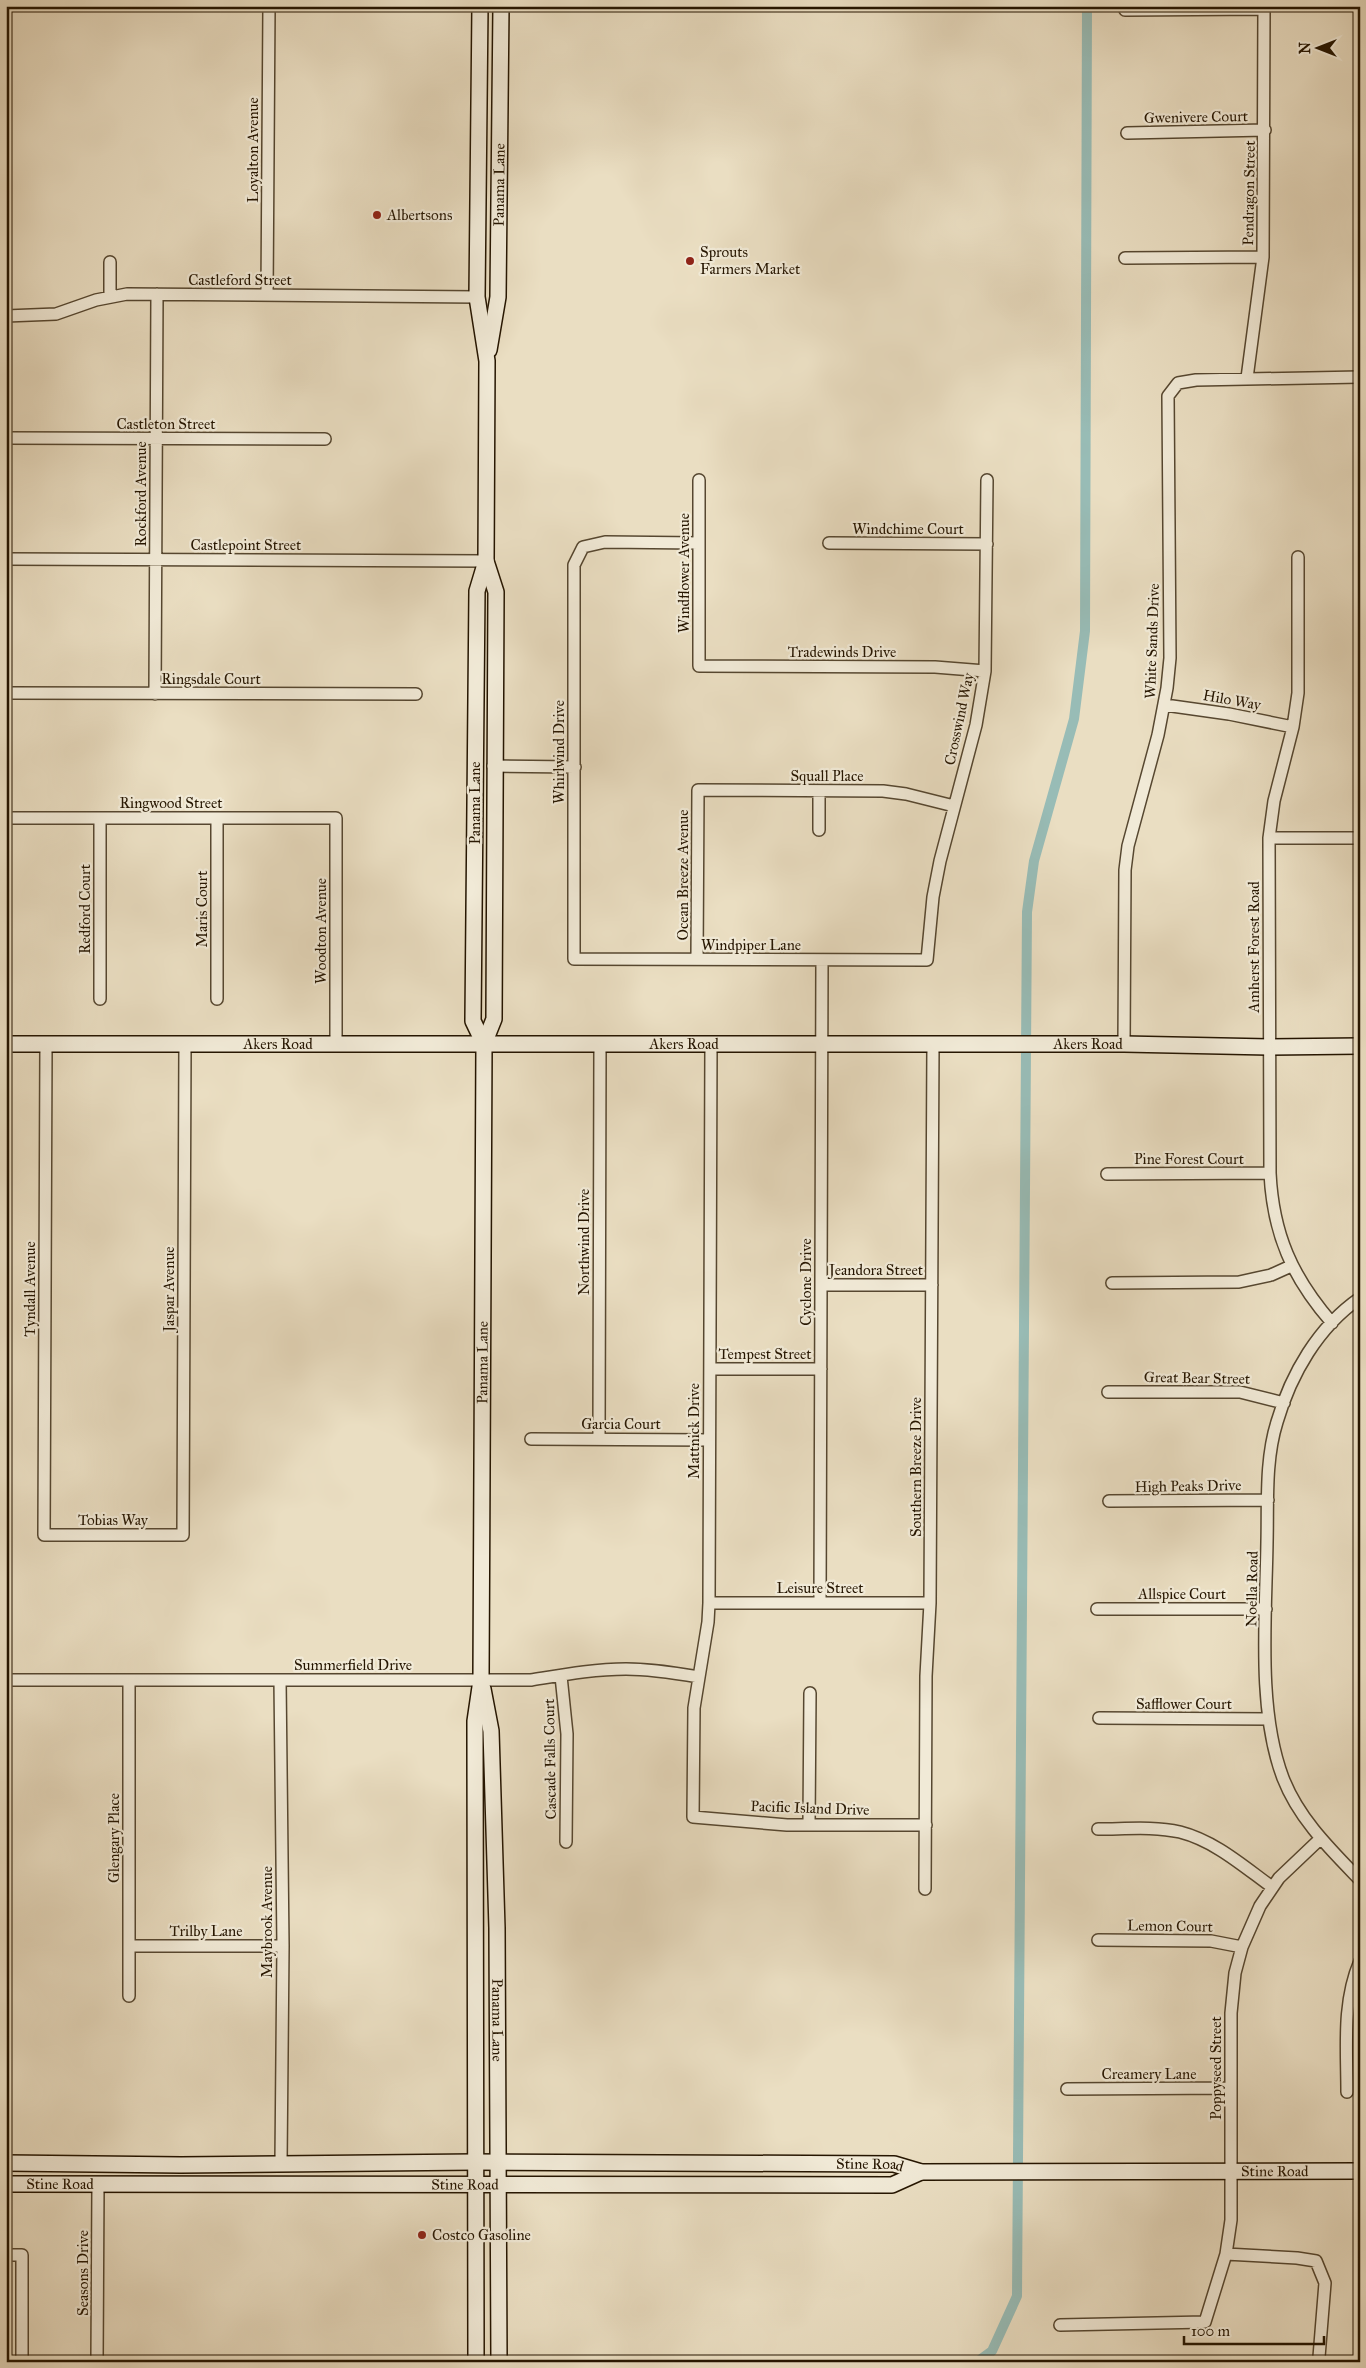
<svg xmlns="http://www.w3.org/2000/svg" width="1366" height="2368" viewBox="0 0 1366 2368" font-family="'IM FELL Great Primer',serif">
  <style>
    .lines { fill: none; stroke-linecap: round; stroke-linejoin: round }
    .canal { stroke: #98bcb6; stroke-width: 10 }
    .street-casing { stroke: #564730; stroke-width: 14 }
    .secondary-casing { stroke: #251500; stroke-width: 18 }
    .street { stroke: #f1ead7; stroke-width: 11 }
    .secondary { stroke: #f1ead7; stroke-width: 15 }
    .poi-dot { fill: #8f2418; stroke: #f1ead7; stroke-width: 2 }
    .labels { text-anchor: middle; stroke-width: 4.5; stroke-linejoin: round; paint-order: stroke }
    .street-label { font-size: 15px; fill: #251500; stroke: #f1ead7 }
    .poi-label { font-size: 15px; fill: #251500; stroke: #f1ead7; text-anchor: start }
  </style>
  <rect width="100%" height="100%" fill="#eadec2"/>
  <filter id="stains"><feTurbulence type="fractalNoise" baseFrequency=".004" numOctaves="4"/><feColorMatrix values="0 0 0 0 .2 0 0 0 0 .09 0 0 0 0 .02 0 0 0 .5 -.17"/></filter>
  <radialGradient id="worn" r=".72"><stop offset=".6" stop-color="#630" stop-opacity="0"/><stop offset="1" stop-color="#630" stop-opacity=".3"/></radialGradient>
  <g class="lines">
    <!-- canal -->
    <path class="canal" d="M977,2362L992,2351L1017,2296L1027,912L1034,861L1074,719L1085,631L1087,6"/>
    <defs>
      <path id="street" d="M1125,10L1264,9
        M1127,133L1265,130
        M1125,258L1263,257
        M267,295L269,6
        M110,297V262
        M6,316L56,314L96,300L127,294L477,297
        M1247,378L1263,257L1264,6
        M6,438L325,439
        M699,480V666L935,667L985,671
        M699,543L605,542L583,547L574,565V959L927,960L933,897L940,861L976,725L985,671L987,480
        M829,543L987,544
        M1298,557V693L1293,727L1274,801L1269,838L1270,1173C1273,1234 1292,1277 1332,1323
        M6,559L486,561
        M6,693L416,694
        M155,694L157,294
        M1165,705L1229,714L1293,727
        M493,766L575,767
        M6,818H336V1044
        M100,818V999
        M217,818V999
        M819,830V791
        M1269,838H1360
        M697,959L698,790L883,791L906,794L954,806
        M46,1044L44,1535H183L185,1044
        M711,1044L709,1603L708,1622L694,1708L693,1817L787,1825H926
        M1124,1044L1125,870L1128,846L1158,735L1167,688L1170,658L1168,396L1178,383L1196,380L1360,377
        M1107,1174L1270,1173
        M1112,1283L1239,1282L1271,1275L1291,1266
        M821,1285H932
        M1360,1298C1318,1327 1291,1374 1277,1422C1265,1460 1268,1503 1267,1542C1266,1615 1257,1710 1283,1778C1299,1819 1330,1849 1360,1880
        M710,1369H821
        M1108,1392H1240L1284,1403
        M531,1439L709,1440
        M599,1439L600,1044
        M1109,1501L1268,1500
        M709,1603H930
        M820,1603L822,960
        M1097,1609H1266
        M561,1676L567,1734L566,1842
        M6,1680H531C562,1675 594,1669 626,1669C651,1669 675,1673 699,1677
        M129,1680V1996
        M280,1680L283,1946L281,2163
        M1099,1718L1269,1719
        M809,1825L810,1693
        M1098,1829C1125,1829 1154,1826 1180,1832C1215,1841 1243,1866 1272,1887
        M925,1889L926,1676L930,1603L933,1044
        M1098,1940L1211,1941L1242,1947
        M129,1946H283
        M1067,2089L1231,2088
        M1347,2092C1347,2048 1342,2003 1360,1961
        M1226,2254L1297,2258L1316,2261L1325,2283L1319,2357
        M6,2255H22V2362
        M1060,2325L1205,2322L1226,2254L1231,2220V2013L1235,1973L1242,1947L1260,1906L1279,1878L1320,1839
        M97,2362L98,2184"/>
      <g id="secondary">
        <path d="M480,6L477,297L487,361L486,561L477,591L473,1021L484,1044"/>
        <path id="s1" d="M489,350L498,297L501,6"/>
        <path id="s2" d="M6,1044H1124L1269,1047L1360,1046"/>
        <path id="s3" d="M483,1689L491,1731L497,1928L499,2362"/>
        <path id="s4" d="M6,2163L181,2165L475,2162L894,2164L921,2172L1360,2171"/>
        <path id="s5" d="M6,2184L892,2185L921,2172"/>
        <path id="s6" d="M476,2362L475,1721L481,1680L484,1044L494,1019L496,592L486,561"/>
      </g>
    </defs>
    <!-- street casing -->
    <use href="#street" class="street-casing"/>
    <!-- secondary casing -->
    <use href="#secondary" class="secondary-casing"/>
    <!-- street -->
    <use href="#street" class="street"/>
    <!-- secondary -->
    <use href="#secondary" class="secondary"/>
  </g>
  <!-- markers -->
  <g class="poi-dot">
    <circle cx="377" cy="215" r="5"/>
    <circle cx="690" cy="261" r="5"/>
    <circle cx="422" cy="2235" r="5"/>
  </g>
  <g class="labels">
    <!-- street labels -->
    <g class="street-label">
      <text transform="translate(1196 117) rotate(-1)" y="5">Gwenivere Court</text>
      <text transform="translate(253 150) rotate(-90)" y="5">Loyalton Avenue</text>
      <text dy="5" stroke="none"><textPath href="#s1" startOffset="166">Panama Lane</textPath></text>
      <text transform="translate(1249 193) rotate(-89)" y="5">Pendragon Street</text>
      <text x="240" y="285">Castleford Street</text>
      <text x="166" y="429">Castleton Street</text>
      <text transform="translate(141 494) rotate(-90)" y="5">Rockford Avenue</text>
      <text x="908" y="534">Windchime Court</text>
      <text x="246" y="550">Castlepoint Street</text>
      <text transform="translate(684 573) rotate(-90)" y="5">Windflower Avenue</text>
      <text transform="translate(1152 641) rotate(-88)" y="5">White Sands Drive</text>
      <text x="842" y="657">Tradewinds Drive</text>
      <text x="211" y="684">Ringsdale Court</text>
      <text transform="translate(1232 700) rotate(10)" y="5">Hilo Way</text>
      <text transform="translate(959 719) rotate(-78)" y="5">Crosswind Way</text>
      <text transform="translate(559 752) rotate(-90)" y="5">Whirlwind Drive</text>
      <text x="827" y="781">Squall Place</text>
      <text x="171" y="808">Ringwood Street</text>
      <text transform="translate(475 803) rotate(-90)" y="5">Panama Lane</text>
      <text transform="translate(683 875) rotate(-90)" y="5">Ocean Breeze Avenue</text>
      <text transform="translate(85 909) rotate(-90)" y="5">Redford Court</text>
      <text transform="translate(202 909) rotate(-90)" y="5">Maris Court</text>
      <text transform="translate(321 931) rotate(-90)" y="5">Woodton Avenue</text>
      <text x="751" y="950">Windpiper Lane</text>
      <text transform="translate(1254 947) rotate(-90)" y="5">Amherst Forest Road</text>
      <text dy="5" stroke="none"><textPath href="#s2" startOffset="272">Akers Road</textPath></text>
      <text dy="5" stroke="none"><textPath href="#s2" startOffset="678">Akers Road</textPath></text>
      <text dy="5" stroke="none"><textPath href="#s2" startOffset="1082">Akers Road</textPath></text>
      <text x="1189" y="1164">Pine Forest Court</text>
      <text transform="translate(584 1242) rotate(-90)" y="5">Northwind Drive</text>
      <text x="876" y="1275">Jeandora Street</text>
      <text transform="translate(806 1282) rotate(-90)" y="5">Cyclone Drive</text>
      <text transform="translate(30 1289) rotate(-90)" y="5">Tyndall Avenue</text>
      <text transform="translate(169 1289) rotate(-90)" y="5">Jaspar Avenue</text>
      <text x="765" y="1359">Tempest Street</text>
      <text dy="5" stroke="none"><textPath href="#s6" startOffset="1000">Panama Lane</textPath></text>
      <text transform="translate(1197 1378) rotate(1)" y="5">Great Bear Street</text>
      <text x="621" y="1429">Garcia Court</text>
      <text transform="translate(694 1431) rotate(-90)" y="5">Mattnick Drive</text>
      <text transform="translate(916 1467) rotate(-90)" y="5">Southern Breeze Drive</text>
      <text transform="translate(1188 1486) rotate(-1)" y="5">High Peaks Drive</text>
      <text x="113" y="1525">Tobias Way</text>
      <text x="820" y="1593">Leisure Street</text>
      <text transform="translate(1252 1589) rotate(-89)" y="5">Noella Road</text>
      <text x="1182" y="1599">Allspice Court</text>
      <text x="353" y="1670">Summerfield Drive</text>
      <text x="1184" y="1709">Safflower Court</text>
      <text transform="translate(550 1759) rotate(-91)" y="5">Cascade Falls Court</text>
      <text transform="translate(810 1808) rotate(2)" y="5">Pacific Island Drive</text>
      <text transform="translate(114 1838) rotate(-90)" y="5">Glengary Place</text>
      <text transform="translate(267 1922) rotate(-90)" y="5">Maybrook Avenue</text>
      <text transform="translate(1170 1926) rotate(1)" y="5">Lemon Court</text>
      <text x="206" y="1936">Trilby Lane</text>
      <text dy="5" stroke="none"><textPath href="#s3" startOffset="332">Panama Lane</textPath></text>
      <text transform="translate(1216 2068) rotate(-90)" y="5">Poppyseed Street</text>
      <text x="1149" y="2079">Creamery Lane</text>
      <text dy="5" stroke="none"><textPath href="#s4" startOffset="864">Stine Road</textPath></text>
      <text dy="5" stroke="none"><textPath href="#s4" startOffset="1270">Stine Road</textPath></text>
      <text dy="5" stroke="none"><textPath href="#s5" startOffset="54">Stine Road</textPath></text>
      <text dy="5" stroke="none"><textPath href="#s5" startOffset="459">Stine Road</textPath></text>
      <text transform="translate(83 2273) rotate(-90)" y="5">Seasons Drive</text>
    </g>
    <!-- poi labels -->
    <g class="poi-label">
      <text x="387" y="220">Albertsons</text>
      <text x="700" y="257">Sprouts<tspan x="700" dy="17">Farmers Market</tspan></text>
      <text x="432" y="2240">Costco Gasoline</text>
    </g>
  </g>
  <!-- margin -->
  <rect width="1366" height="2368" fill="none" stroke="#eadec2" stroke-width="25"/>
  <rect x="8" y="8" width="1351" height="2353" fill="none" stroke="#251500" stroke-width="2.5"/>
  <rect x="12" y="12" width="1341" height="2343" fill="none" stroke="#251500"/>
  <!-- north arrow -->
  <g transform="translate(1318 48) rotate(270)" stroke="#f1ead7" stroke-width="4" paint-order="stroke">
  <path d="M0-4L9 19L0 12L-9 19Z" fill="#251500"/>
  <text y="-8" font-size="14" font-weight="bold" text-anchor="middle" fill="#251500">N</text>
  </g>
  <!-- scale -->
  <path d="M1184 2336v8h140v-8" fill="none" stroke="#251500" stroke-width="2.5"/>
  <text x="1191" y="2336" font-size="15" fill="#251500" stroke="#f1ead7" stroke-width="4" paint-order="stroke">100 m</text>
  <rect width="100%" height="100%" filter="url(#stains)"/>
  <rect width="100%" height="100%" fill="url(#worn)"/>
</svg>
